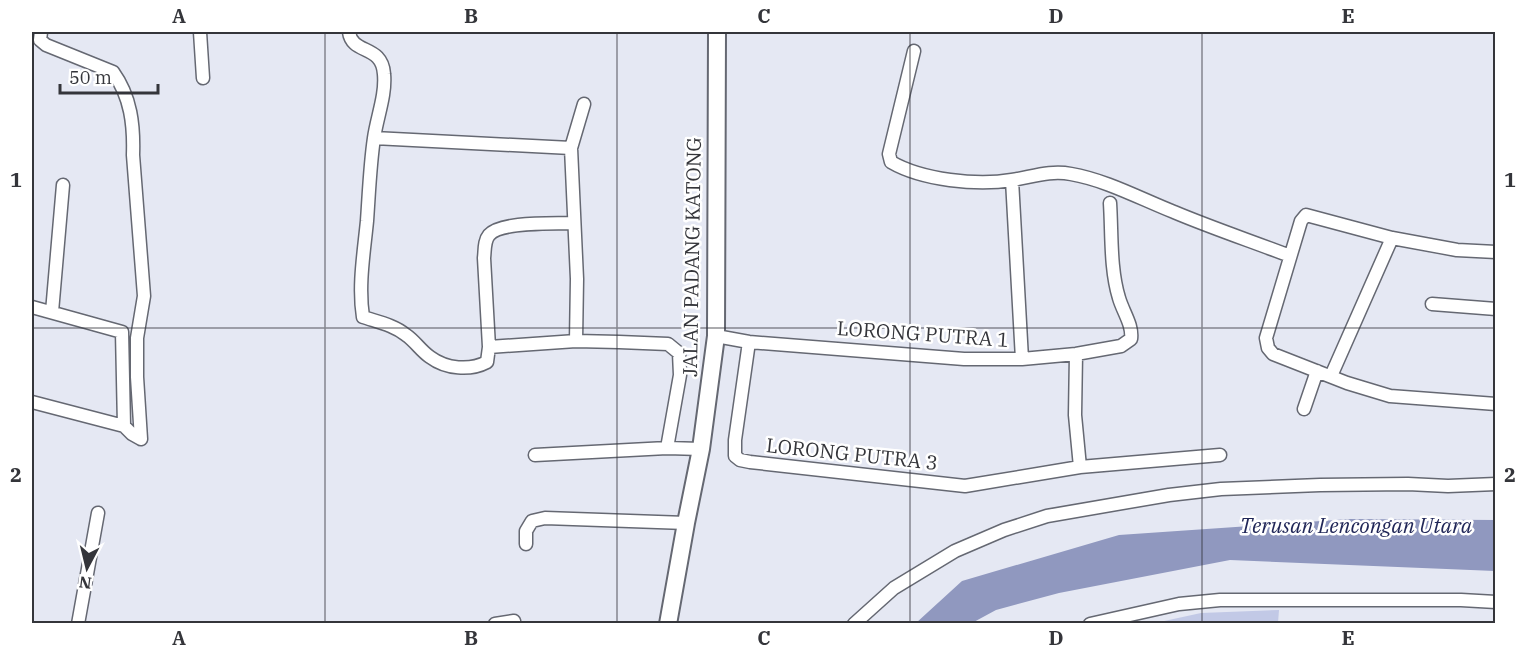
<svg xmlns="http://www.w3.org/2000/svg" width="1527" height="655" viewBox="0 0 1527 655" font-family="'IBM Plex Serif',serif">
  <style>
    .green { fill: #c2c9e6 }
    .water { fill: #9098bf }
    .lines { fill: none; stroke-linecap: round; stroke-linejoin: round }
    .street-casing { stroke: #656872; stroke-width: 15 }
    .secondary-casing { stroke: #656872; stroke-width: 20 }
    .street { stroke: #fff; stroke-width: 12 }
    .secondary { stroke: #fff; stroke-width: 16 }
    .grid { fill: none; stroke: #34353a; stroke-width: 1.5; stroke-opacity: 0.55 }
    .labels { text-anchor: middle; stroke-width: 5; stroke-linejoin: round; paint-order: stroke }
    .street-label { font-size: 20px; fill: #34353a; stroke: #fff }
    .water-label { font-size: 21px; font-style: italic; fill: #212758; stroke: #fff }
    .neatline { fill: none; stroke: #34353a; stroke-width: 2 }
    .grid-label { font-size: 20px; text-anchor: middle; font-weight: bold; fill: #34353a }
  </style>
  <rect width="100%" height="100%" fill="#e5e8f3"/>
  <!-- green -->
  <path class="green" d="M1279,610L1278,623H1155L1201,613Z"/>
  <!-- water -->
  <path class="water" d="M1350,519L1495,520V571L1230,560L1059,593L996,610L972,623H916L962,581L1119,535Z"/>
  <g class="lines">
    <defs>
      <path id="street" d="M41,32L40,40L46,45L113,72C131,97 134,125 133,155L144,296L137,338V377L141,439
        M200,32L203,78
        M349,32C352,55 382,44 384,74C386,95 377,117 374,138C370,165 369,193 367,221C364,252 358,286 363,317C378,322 394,325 406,335C415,341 421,351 430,357C446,369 470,371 487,362L489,347
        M914,51L889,154L891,162C922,180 977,186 1012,180C1032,177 1050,170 1071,174C1106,180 1141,199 1174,212C1212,228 1251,241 1290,256
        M374,138L571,148
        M1012,180L1022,359
        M573,223C554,224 501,221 489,235C484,241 485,250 484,258L489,347L576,341L619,342L668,344L679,353L680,375L667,448
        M1496,252L1457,250L1392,238L1306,215L1301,221L1266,338L1268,348L1273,354L1347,383L1390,396L1496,404
        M1432,304L1496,309
        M32,307L122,332L124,426
        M52,312L63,185
        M716,336L749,342L964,359H1022L1076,354L1121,346L1131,339C1133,325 1123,312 1119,298C1110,269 1112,234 1110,203
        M576,341L577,279L571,148L584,104
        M749,342L735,440V456L740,460L750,462L965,486L1080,467L1075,415L1076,354
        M1331,376L1392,238
        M32,402L124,426L132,434L141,439
        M1304,409L1317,371
        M535,455L667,448L701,449
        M1080,467L1220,455
        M526,544V531L532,521L545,518L686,523
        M78,624L98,513
        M495,624L514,621
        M854,624L894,588L955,551L1004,530L1047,516L1169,495L1221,489L1320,485L1408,484L1448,486L1496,484
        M1090,624L1179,604L1220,600H1461L1496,602"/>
      <path id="secondary" d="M668,624L686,523L701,449L716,336L717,32"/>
    </defs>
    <!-- street casing -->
    <use href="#street" class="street-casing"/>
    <!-- secondary casing -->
    <use href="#secondary" class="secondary-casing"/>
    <!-- street -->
    <use href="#street" class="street"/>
    <!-- secondary -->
    <use href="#secondary" class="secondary"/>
  </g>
  <!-- grid -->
  <path class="grid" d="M325,32V624M617,32V624M910,32V624M1202,32V624M32,328H1496"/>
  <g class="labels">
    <!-- street labels -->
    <g class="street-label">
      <text transform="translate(692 257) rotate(-89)" y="7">JALAN PADANG KATONG</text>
      <text transform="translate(923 334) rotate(4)" y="7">LORONG PUTRA 1</text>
      <text transform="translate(852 454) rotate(6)" y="7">LORONG PUTRA 3</text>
    </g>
    <!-- water labels -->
    <g class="water-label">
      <text x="1356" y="533">Terusan Lencongan Utara</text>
    </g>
  </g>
  <!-- border -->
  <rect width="1527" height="655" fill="none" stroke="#ffffff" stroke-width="66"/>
  <!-- north arrow -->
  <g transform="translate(87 568) rotate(187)" stroke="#ffffff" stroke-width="4.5" paint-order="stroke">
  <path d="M0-4.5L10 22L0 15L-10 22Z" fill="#34353a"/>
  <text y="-9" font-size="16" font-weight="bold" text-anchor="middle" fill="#34353a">N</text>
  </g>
  <!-- scale -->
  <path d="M60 84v9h98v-9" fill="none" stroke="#34353a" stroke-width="3"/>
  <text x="69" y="84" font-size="18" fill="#34353a" stroke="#ffffff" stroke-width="4.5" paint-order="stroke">50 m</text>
  <rect x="33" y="33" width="1461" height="589" class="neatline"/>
  <g class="grid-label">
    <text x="179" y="23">A</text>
    <text x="471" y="23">B</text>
    <text x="764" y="23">C</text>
    <text x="1056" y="23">D</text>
    <text x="1348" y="23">E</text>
    <text x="16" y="187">1</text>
    <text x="1510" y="187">1</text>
    <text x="16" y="482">2</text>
    <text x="1510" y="482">2</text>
    <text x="179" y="645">A</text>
    <text x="471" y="645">B</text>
    <text x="764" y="645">C</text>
    <text x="1056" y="645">D</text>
    <text x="1348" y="645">E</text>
  </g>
</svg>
